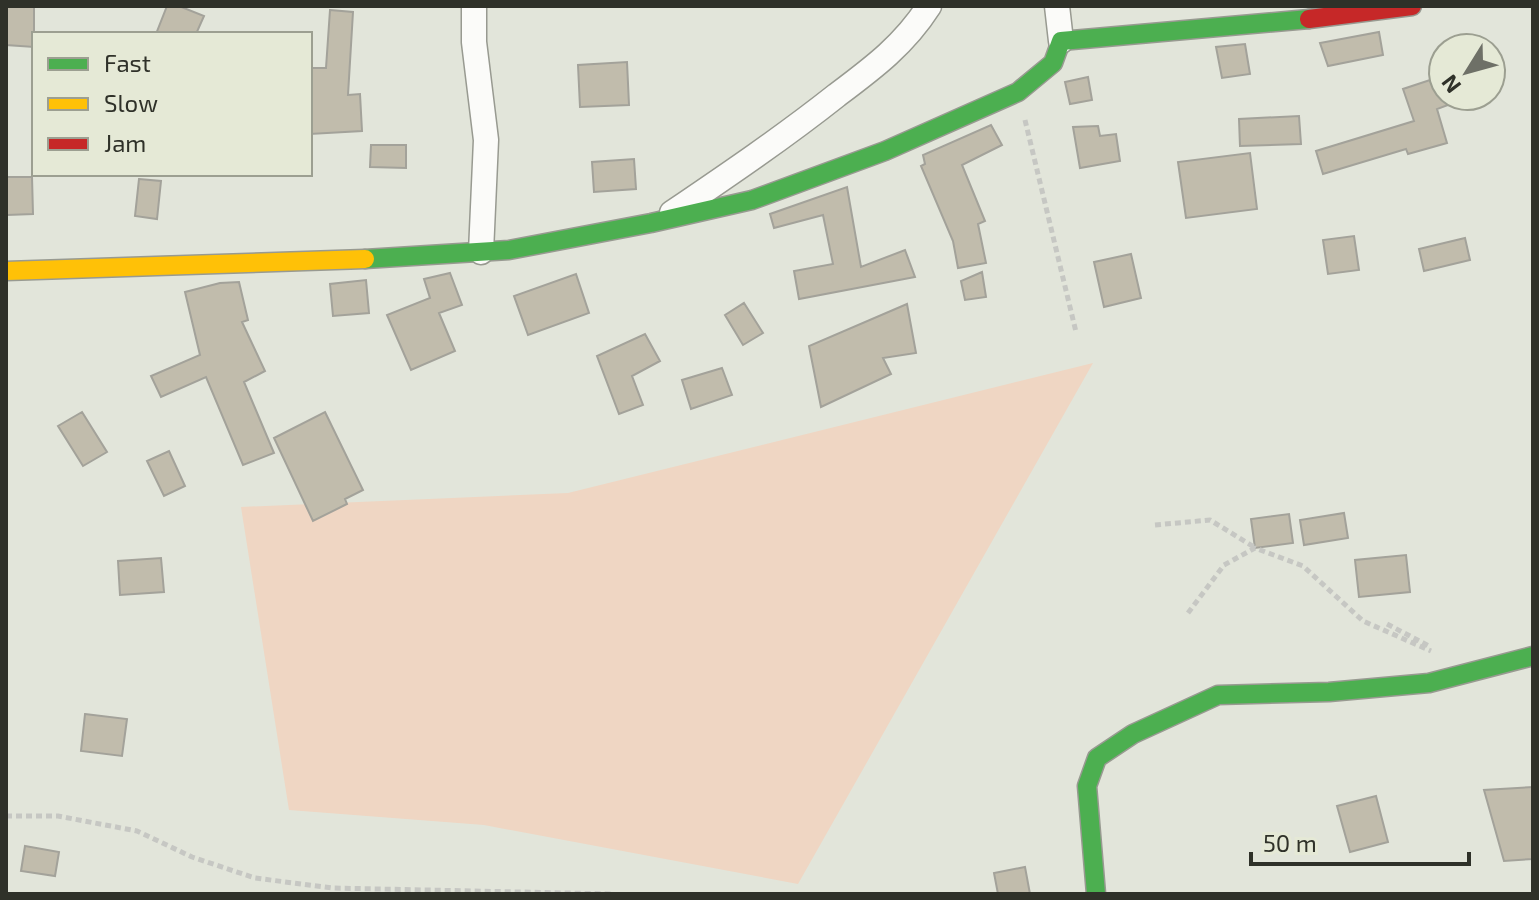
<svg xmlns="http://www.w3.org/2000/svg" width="1539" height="900" viewBox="0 0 1539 900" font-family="'Exo 2',sans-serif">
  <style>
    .green { fill: #efd6c3 }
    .building { fill: #c1bcac; stroke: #a3a29a; stroke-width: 2 }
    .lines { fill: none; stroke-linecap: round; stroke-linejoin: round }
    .street-casing { stroke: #989a91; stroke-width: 27 }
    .fast-casing { stroke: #989a91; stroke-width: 21 }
    .slow-casing { stroke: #989a91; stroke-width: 21 }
    .jam-casing { stroke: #989a91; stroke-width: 21 }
    .path { stroke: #c6c7c3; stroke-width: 5; stroke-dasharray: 6 4; stroke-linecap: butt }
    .street { stroke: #fbfbf9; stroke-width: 24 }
    .fast { stroke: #4caf50; stroke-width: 18 }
    .slow { stroke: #ffc107; stroke-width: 18 }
    .jam { stroke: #c62828; stroke-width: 18 }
  </style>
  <rect width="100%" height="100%" fill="#e2e5da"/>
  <!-- green -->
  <path class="green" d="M1093,363L798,884L484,825L289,810L241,507L568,493Z"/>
  <!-- building -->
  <path class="building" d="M6,6H34V47L6,45Z
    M167,6H179L204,16L196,34H156Z
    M330,10L353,12L348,95L360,94L362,131L310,134V68H326Z
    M1379,32L1383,55L1328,66L1320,43Z
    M1245,44L1250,74L1222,78L1216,47Z
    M627,62L629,105L580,107L578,65Z
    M1088,77L1092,100L1070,104L1065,82Z
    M1439,77L1443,96L1448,105L1437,109L1447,143L1408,154L1406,149L1323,174L1316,151L1414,121L1403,89Z
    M1299,116L1301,144L1240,146L1239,119Z
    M991,125L1002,145L962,165L985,221L978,224L986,263L958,268L953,241L921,166L925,164L923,155Z
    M1098,126L1100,136L1116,134L1120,161L1080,168L1073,127Z
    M371,145H406V168L370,167Z
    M1250,153L1257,209L1186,218L1178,162Z
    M634,159L636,189L594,192L592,162Z
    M6,177H32L33,214L7,215Z
    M139,179L161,181L157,219L135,216Z
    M847,187L861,267L905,250L915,277L799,299L794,271L833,264L823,215L774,228L770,214Z
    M1354,236L1359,270L1328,274L1323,240Z
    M1465,238L1470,260L1424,271L1419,249Z
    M1131,254L1141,298L1104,307L1094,262Z
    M982,272L986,297L965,300L961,281Z
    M450,273L462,305L439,313L455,351L411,370L387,315L430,298L424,279Z
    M576,274L589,313L528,335L514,296Z
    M366,280L369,313L333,316L330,284Z
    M239,282L248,320L242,322L265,371L244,382L274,453L243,465L206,377L161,397L151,376L200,355L185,292L220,283Z
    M744,303L763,333L743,345L725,315Z
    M907,304L916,353L883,358L891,374L821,407L809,346Z
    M645,334L660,361L632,376L643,405L619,414L597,356Z
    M722,368L732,395L691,409L682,380Z
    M82,412L107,452L83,466L58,426Z
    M325,412L363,490L345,499L347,504L313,521L274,438Z
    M169,451L185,486L164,496L147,461Z
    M1344,513L1348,538L1304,545L1300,520Z
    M1289,514L1293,543L1255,548L1251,519Z
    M1406,555L1410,592L1359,597L1355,560Z
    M161,558L164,592L120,595L118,561Z
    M85,714L127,719L122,756L81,751Z
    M1533,787V859L1504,861L1484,790Z
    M1376,796L1388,842L1350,852L1337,806Z
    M25,846L59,852L55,876L21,871Z
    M1025,867L1030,894H998L994,873Z"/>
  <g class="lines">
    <defs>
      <path id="street" d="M474,6V42L486,140L481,252
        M1057,6L1061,41
        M672,213C728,175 784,137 837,95C873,68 904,45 929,6"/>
      <path id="fast" d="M365,259L509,250L651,223L752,200L885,151L1018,92L1053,63L1061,41L1309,19
        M1096,894L1087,786L1097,758L1133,734L1218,695L1329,692L1429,683L1533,656"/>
      <path id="slow" d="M6,271L365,259"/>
      <path id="jam" d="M1309,19L1412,6"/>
    </defs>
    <!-- street casing -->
    <use href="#street" class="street-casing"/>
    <!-- fast casing -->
    <use href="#fast" class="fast-casing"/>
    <!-- slow casing -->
    <use href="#slow" class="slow-casing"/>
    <!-- jam casing -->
    <use href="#jam" class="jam-casing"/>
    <!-- path -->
    <path class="path" d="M1025,120L1076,332
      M1155,525L1210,520L1254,547
      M1188,613L1224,565L1255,548L1303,566L1363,621L1431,651
      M1387,624L1429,646
      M6,816H58L137,831L192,857L255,878L332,888L613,894"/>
    <!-- street -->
    <use href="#street" class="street"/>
    <!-- fast -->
    <use href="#fast" class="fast"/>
    <!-- slow -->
    <use href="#slow" class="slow"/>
    <!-- jam -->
    <use href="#jam" class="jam"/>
  </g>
  <!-- border -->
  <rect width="1539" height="900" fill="none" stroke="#2f3129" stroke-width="16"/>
  <!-- legend -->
  <rect x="32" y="32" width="280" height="144" fill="#e5e9d6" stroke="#9c9f91" stroke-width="2"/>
  <rect x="48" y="58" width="40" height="12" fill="#4caf50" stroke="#9c9f91" stroke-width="2"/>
  <text x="104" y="72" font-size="24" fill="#2f3129">Fast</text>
  <rect x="48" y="98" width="40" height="12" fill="#ffc107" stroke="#9c9f91" stroke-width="2"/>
  <text x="104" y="112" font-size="24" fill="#2f3129">Slow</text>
  <rect x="48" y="138" width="40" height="12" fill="#c62828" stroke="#9c9f91" stroke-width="2"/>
  <text x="104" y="152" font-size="24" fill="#2f3129">Jam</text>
  <!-- north arrow -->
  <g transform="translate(1467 72) rotate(233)"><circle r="38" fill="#e5e9d6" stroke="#9c9f91" stroke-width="2"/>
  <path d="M0-6L14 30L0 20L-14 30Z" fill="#6e7067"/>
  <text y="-12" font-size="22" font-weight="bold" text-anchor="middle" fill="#2f3129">N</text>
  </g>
  <!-- scale -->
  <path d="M1251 852v12h218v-12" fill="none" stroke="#2f3129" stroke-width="4"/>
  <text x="1263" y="852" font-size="24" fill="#2f3129" stroke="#e5e9d6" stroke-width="6" paint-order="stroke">50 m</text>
</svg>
